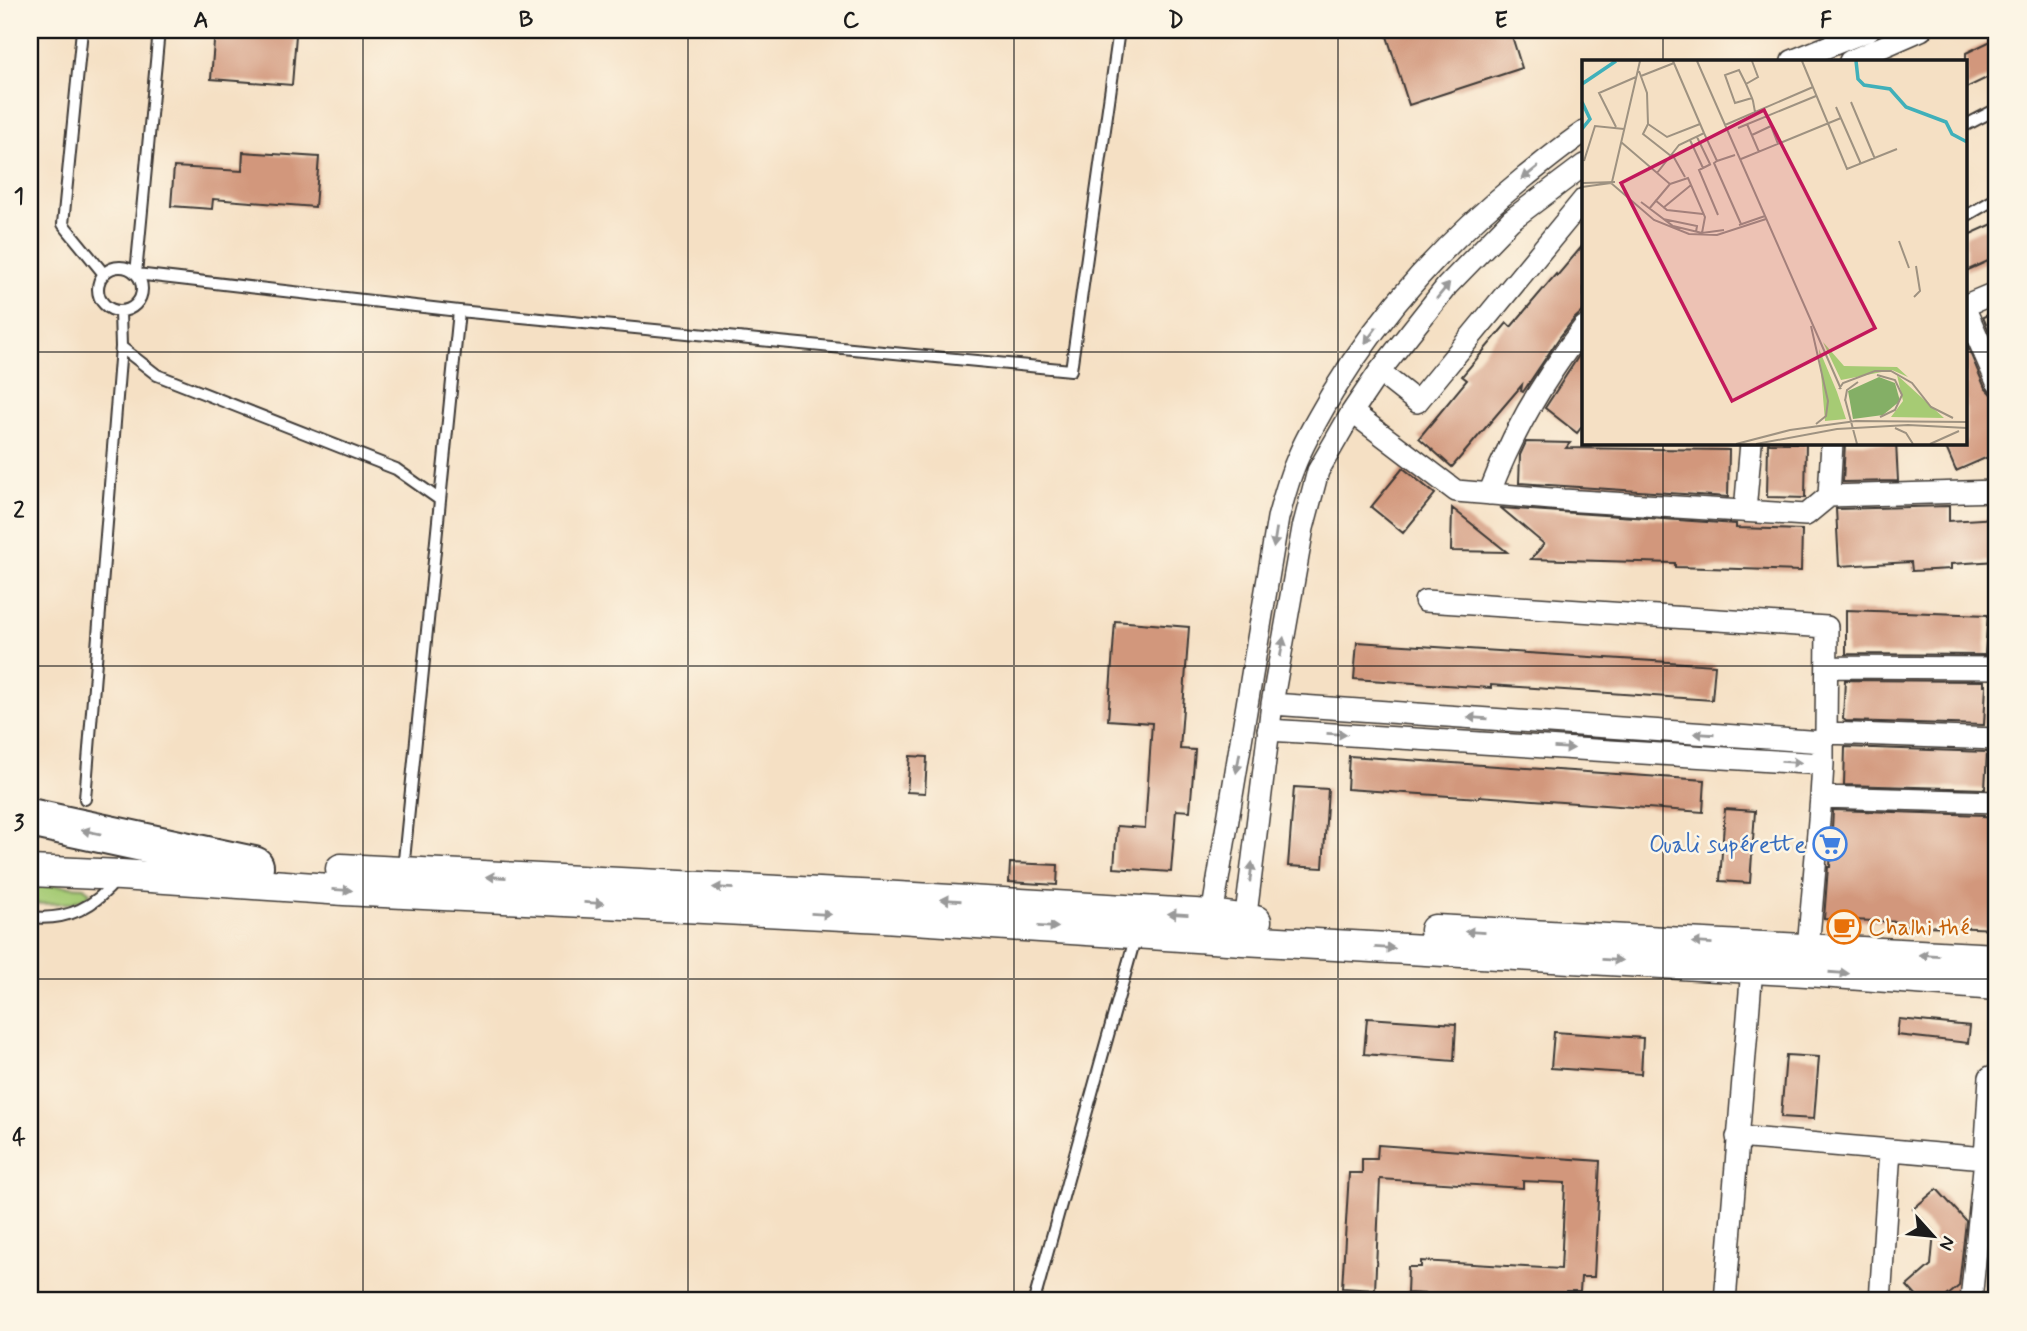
<svg xmlns="http://www.w3.org/2000/svg" width="2027" height="1331" viewBox="0 0 2027 1331" font-family="Mynerve,sans-serif">
  <style>
    .green { fill: #a6cb74; stroke: #617448; stroke-width: 2 }
    .building { fill: #d2977c }
    .lines { fill: none; stroke-linecap: round; stroke-linejoin: round }
    .lane-casing { stroke: #3d3935; stroke-width: 14 }
    .street-casing { stroke: #3d3935; stroke-width: 24 }
    .secondary-casing { stroke: #3d3935; stroke-width: 33 }
    .highway-casing { stroke: #3d3935; stroke-width: 42 }
    .lane { stroke: #fff; stroke-width: 10 }
    .street { stroke: #fff; stroke-width: 21 }
    .secondary { stroke: #fff; stroke-width: 30 }
    .highway { stroke: #fff; stroke-width: 38 }
    .oneway { fill: #999 }
    .grid { fill: none; stroke: #1c1c1c; stroke-width: 2; stroke-opacity: 0.55 }
    .labels { text-anchor: middle; stroke-width: 5; stroke-linejoin: round; paint-order: stroke }
    .shop-label { font-size: 24px; fill: #366cbe; stroke: #fcf5e5; text-anchor: end }
    .food-label { font-size: 24px; fill: #c56008; stroke: #fcf5e5; text-anchor: start }
    .inset-river { fill: none; stroke: #40b0ba; stroke-width: 3.5 }
    .inset-road { fill: none; stroke: #9e9281; stroke-width: 2 }
    .view { fill: #c2185b; fill-opacity: 0.15; stroke: #c2185b; stroke-width: 3.5 }
    .inset-edge { fill: none; stroke: #1c1c1c; stroke-width: 3.5 }
    .neatline { fill: none; stroke: #1c1c1c; stroke-width: 2.5 }
    .grid-label { font-size: 23px; text-anchor: middle; font-weight: bold; fill: #1c1c1c }
  </style>
  <rect width="100%" height="100%" fill="#fcf5e5"/>
  <filter id="ink" filterUnits="userSpaceOnUse"><feTurbulence type="fractalNoise" baseFrequency=".0143" numOctaves="2"/><feDisplacementMap in="SourceGraphic" scale="14" xChannelSelector="R" yChannelSelector="G"/><feConvolveMatrix kernelMatrix="1 2 1 2 8 2 1 2 1" color-interpolation-filters="sRGB"/></filter>
  <filter id="wash" filterUnits="userSpaceOnUse"><feTurbulence type="fractalNoise" baseFrequency=".00686" numOctaves="4" result="noise"/><feDisplacementMap in="SourceGraphic" scale="28" xChannelSelector="R" yChannelSelector="G"/><feGaussianBlur stdDeviation="1.57" result="paint"/><feColorMatrix in="noise" values="0 0 0 0 0 0 0 0 0 0 0 0 0 0 0 0 0 1.4 0 .05"/><feComposite in="paint" operator="in"/></filter>
  <g filter="url(#wash)">
    <rect width="100%" height="100%" fill="#f5e0c4"/>
    <!-- green -->
    <path class="green" d="M30,884L84,887L90,893L87,897L71,903L30,904Z"/>
    <g id="blocks">
      <!-- building -->
      <path class="building" d="M215,30L296,35L292,85L211,79Z
        M1385,30H1510L1522,68L1409,105Z
        M1997,38V73L1966,88V53Z
        M243,152L319,157L315,207L213,199L212,209L171,206L174,167L242,171Z
        M1997,222V257L1966,271V236Z
        M1584,244V310L1574,319L1559,338L1523,392L1521,391L1522,385L1452,467L1419,438L1467,380L1462,376L1507,323L1511,327L1556,274L1557,276Z
        M1997,311V350L1983,317Z
        M1966,343L1985,388L1990,393L1997,395V453L1956,471L1944,443H1966Z
        M1580,354L1584,358V424L1577,433L1545,408Z
        M1526,442L1570,443L1566,448L1729,450L1728,497L1519,483L1520,455Z
        M1768,443H1806L1805,498L1767,497Z
        M1845,443H1896L1898,481L1843,482Z
        M1403,468L1435,494L1403,533L1371,507Z
        M1949,506V521L1997,518V561L1951,564V569L1912,571L1911,562L1839,566L1836,509Z
        M1452,508L1507,552L1451,551Z
        M1501,508L1736,524V528L1802,530L1801,571L1675,567V563L1531,559L1544,544Z
        M1846,610L1988,615L1985,655L1846,654Z
        M1115,621L1189,627L1180,749L1195,750L1190,811L1176,810L1171,872L1114,868L1117,826L1145,828L1152,723L1108,720Z
        M1357,642L1715,665L1712,700L1491,685V688L1354,679Z
        M1845,680L1984,681V685H1986L1984,725L1846,721L1843,719Z
        M1845,747L1987,752L1985,789L1844,785Z
        M910,756L927,757L925,793L907,792Z
        M1349,756L1705,780L1703,812L1479,796V798L1347,789Z
        M1294,787L1328,789L1323,868L1288,866Z
        M1725,809L1755,811L1750,883L1720,881Z
        M1833,810L1984,815L1983,817L1997,818V929L1902,925V922L1824,919L1828,867H1830Z
        M1010,863L1058,865L1057,885L1009,882Z
        M1367,1018L1456,1024L1454,1061L1364,1054Z
        M1899,1019L1970,1026L1968,1043L1897,1035Z
        M1554,1032L1643,1038L1641,1074L1551,1068Z
        M1786,1055L1819,1057L1814,1119L1781,1117Z
        M1378,1145L1600,1161L1594,1277H1581L1580,1291H1566L1565,1301L1407,1293L1408,1267H1421V1261L1561,1269L1565,1183L1523,1181V1188L1380,1179L1375,1290L1342,1288L1349,1173H1362V1159H1377Z
        M1937,1189L1966,1221L1959,1286L1941,1301H1921L1907,1286L1931,1265L1934,1232L1913,1209Z"/>
    </g>
  </g>
  <g filter="url(#ink)">
    <use href="#blocks" fill-opacity="0" stroke="#3d3935" stroke-width="2"/>
    <g class="lines">
      <defs>
        <path id="lane" d="M82,30L63,224L104,274
          M159,30L136,274L459,311L1071,370L1119,30
          M1966,125L1997,109
          M1966,216L1997,198
          M98 289a22 22 0 1 1 44 0a22 22 0 1 1-44 0Z
          M121,347L157,375L396,469L440,500
          M85,799L121,347L120,311
          M403,870L459,311
          M30,917C68,921 95,907 118,878
          M1034,1301L1136,935"/>
        <path id="street" d="M1792,61L1869,30
          M1850,61L1921,30
          M1966,305L1997,292
          M1966,311L1997,382
          M1379,372L1417,402L1584,199
          M1352,412L1456,491L1563,500L1806,515L1829,496L1832,443
          M1489,494C1512,433 1544,378 1584,327
          M1829,496L1997,491
          M1745,511L1751,443
          M1425,601L1827,627L1826,733L1823,742
          M1827,667L1997,668
          M1272,704L1823,742V764
          M1268,730L1823,764L1821,797
          M1826,733L1997,739
          M1210,928L1278,518C1283,501 1287,484 1294,467C1304,441 1319,416 1333,392C1385,307 1448,239 1525,177C1544,162 1563,146 1584,132
          M1244,931L1272,704L1303,528L1318,471L1352,412L1379,372L1447,286L1511,220L1584,165
          M1808,949L1821,797L1997,802
          M1737,1137L1985,1158
          M1725,1301L1752,968
          M1880,1301L1890,1150
          M1971,1301L1985,1158L1990,1077"/>
        <path id="secondary" d="M341,869L880,896L1212,915L1256,921
          M30,871L121,875L344,890L883,917L1243,940L1807,971L1997,985
          M1435,930L1997,959"/>
        <path id="highway" d="M30,818L254,866"/>
      </defs>
      <!-- lane casing -->
      <use href="#lane" class="lane-casing"/>
      <!-- street casing -->
      <use href="#street" class="street-casing"/>
      <!-- secondary casing -->
      <use href="#secondary" class="secondary-casing"/>
      <!-- highway casing -->
      <use href="#highway" class="highway-casing"/>
      <!-- lane -->
      <use href="#lane" class="lane"/>
      <!-- street -->
      <use href="#street" class="street"/>
      <!-- secondary -->
      <use href="#secondary" class="secondary"/>
      <!-- highway -->
      <use href="#highway" class="highway"/>
    </g>
    <!-- one-way arrows -->
    <defs><path id="oneway-solid" d="M-6-.8H1V-3.2L6.5 0L1 3.2V.8H-6Z" transform="scale(1.75)"/></defs>
    <g class="oneway">
      <use href="#oneway-solid" transform="translate(1530 173) rotate(141)"/>
      <use href="#oneway-solid" transform="translate(1443 291) rotate(-50)"/>
      <use href="#oneway-solid" transform="translate(1371 335) rotate(126)"/>
      <use href="#oneway-solid" transform="translate(1275 538) rotate(99)"/>
      <use href="#oneway-solid" transform="translate(1282 647) rotate(-80)"/>
      <use href="#oneway-solid" transform="translate(1477 718) rotate(-176)"/>
      <use href="#oneway-solid" transform="translate(1337 734) rotate(3)"/>
      <use href="#oneway-solid" transform="translate(1704 734) rotate(-176)"/>
      <use href="#oneway-solid" transform="translate(1564 748) rotate(3)"/>
      <use href="#oneway-solid" transform="translate(1791 762) rotate(3)"/>
      <use href="#oneway-solid" transform="translate(1238 763) rotate(100)"/>
      <use href="#oneway-solid" transform="translate(91 832) rotate(-168)"/>
      <use href="#oneway-solid" transform="translate(1251 872) rotate(-83)"/>
      <use href="#oneway-solid" transform="translate(496 877) rotate(-177)"/>
      <use href="#oneway-solid" transform="translate(723 888) rotate(-177)"/>
      <use href="#oneway-solid" transform="translate(342 890) rotate(3)"/>
      <use href="#oneway-solid" transform="translate(951 900) rotate(-176)"/>
      <use href="#oneway-solid" transform="translate(594 903) rotate(3)"/>
      <use href="#oneway-solid" transform="translate(821 914) rotate(3)"/>
      <use href="#oneway-solid" transform="translate(1178 914) rotate(-177)"/>
      <use href="#oneway-solid" transform="translate(1048 927) rotate(3)"/>
      <use href="#oneway-solid" transform="translate(1475 932) rotate(-177)"/>
      <use href="#oneway-solid" transform="translate(1702 943) rotate(-177)"/>
      <use href="#oneway-solid" transform="translate(1385 948) rotate(3)"/>
      <use href="#oneway-solid" transform="translate(1929 955) rotate(-177)"/>
      <use href="#oneway-solid" transform="translate(1612 960) rotate(3)"/>
      <use href="#oneway-solid" transform="translate(1839 973) rotate(4)"/>
    </g>
  </g>
  <!-- grid -->
  <path class="grid" d="M363,30V1301M688,30V1301M1014,30V1301M1338,30V1301M1663,30V61M30,352H1584M1966,352H1997M1663,443V1301M30,666H1997M30,979H1997"/>
  <!-- icons -->
  <defs>
    <symbol id="supermarket-ring" viewBox="-11 -11 22 22"><circle r="9.5" fill="#fcf5e5" stroke="#3f7fe0" stroke-width="1.5"/><path d="M-6-5.5h2.5l.6 2H6L4.5 2H-2.5L-4.4-4H-6ZM-1.5 3.2a1.3 1.3 0 1 0 .1 0ZM3 3.2a1.3 1.3 0 1 0 .1 0Z" fill="#3f7fe0"/></symbol>
    <symbol id="cafe-ring" viewBox="-11 -11 22 22"><circle r="9.5" fill="#fcf5e5" stroke="#e8710a" stroke-width="1.5"/><path d="M-5.5-4.5H6V0H3Q3 3.5 0 3.5H-2.5Q-5.5 3.5-5.5 0ZM3-3.2v2h1.7v-2ZM-6 4.5H4V6H-6Z" fill="#e8710a"/></symbol>
  </defs>
  <g fill-rule="evenodd">
    <use href="#supermarket-ring" x="1811" y="825" width="38" height="38"/>
    <use href="#cafe-ring" x="1825" y="908" width="38" height="38"/>
  </g>
  <g class="labels">
    <!-- shop labels -->
    <g class="shop-label">
      <text x="1806" y="852">Ouali supérette</text>
    </g>
    <!-- food labels -->
    <g class="food-label">
      <text x="1868" y="935">Chalhi thé</text>
    </g>
  </g>
  <!-- overview -->
  <g transform="translate(1582 60)">
    <rect width="385" height="385" fill="#f5e0c4"/>
    <path d="M241,282L262,306L315,307L326,317L310,310L259,320ZM237,289L255,332L264,359L243,361ZM315,315L362,358L309,357L321,341Z" fill="#a6cb74"/>
    <path d="M297,317L313,323L318,341L301,355L271,359L266,331Z" fill="#84af66"/>
    <path class="inset-river" d="M274,1L276,19L282,25L308,29L324,47L364,62L370,74L385,82M0,24L34,1M0,42L8,59L0,69"/>
    <path class="inset-road" d="M91,1L122,73M115,1L259,329M220,1L265,109L315,89M57,11L65,33L66,64L85,77L118,64M59,16L92,3M164,24L176,17L170,1M170,38L153,43L143,15L157,10L164,24L170,38L171,41L173,52M269,42L293,99M254,47L279,104M182,48L196,84M66,64L61,74L89,96M165,64L177,92M143,65L231,27M34,67L17,33L54,17M156,68L234,36M170,75L189,66M115,77L128,104M108,80L121,108M39,82L88,124L67,149M90,94L103,117M159,99L259,58M2,101L13,66L42,69M135,101L132,103L159,164M129,104L117,110L136,155M75,113L97,85L122,73L135,101L153,95M30,122L58,1M1,123L33,122M88,124L106,118L123,157L120,173M0,127L29,123L72,160L107,174L135,175L184,159M73,140L85,150L121,154M59,142L91,166L120,173L142,170M81,148L109,125M81,159L115,166L114,172M157,165L183,156M317,181L327,208M332,237L338,231L334,206M229,266L246,341L244,356L234,364M295,315L313,320L320,335L313,350L298,357M257,329L261,323L293,311H309L330,323L349,347L371,358M263,339L275,384M263,341L265,330L276,322M313,368L324,373L331,384M154,384L208,370L274,361L385,362M174,384L255,369L326,365L385,368M348,384L377,371"/>
    <path class="view" d="M182,50L293,268L150,341L39,123Z"/>
    <rect width="385" height="385" class="inset-edge"/>
  </g>
  <!-- margin -->
  <rect width="2027" height="1331" fill="none" stroke="#fcf5e5" stroke-width="77"/>
  <!-- north arrow -->
  <g transform="translate(1933 1236) rotate(117)" stroke="#fcf5e5" stroke-width="5" paint-order="stroke">
  <path d="M0-5L12 26L0 18L-12 26Z" fill="#1c1c1c"/>
  <text y="-10" font-size="19" font-weight="bold" text-anchor="middle" fill="#1c1c1c">N</text>
  </g>
  <rect x="38" y="38" width="1950" height="1254" class="neatline"/>
  <g class="grid-label">
    <text x="201" y="27">A</text>
    <text x="526" y="27">B</text>
    <text x="851" y="27">C</text>
    <text x="1176" y="27">D</text>
    <text x="1501" y="27">E</text>
    <text x="1826" y="27">F</text>
    <text x="19" y="203">1</text>
    <text x="19" y="517">2</text>
    <text x="19" y="830">3</text>
    <text x="19" y="1144">4</text>
  </g>
</svg>
